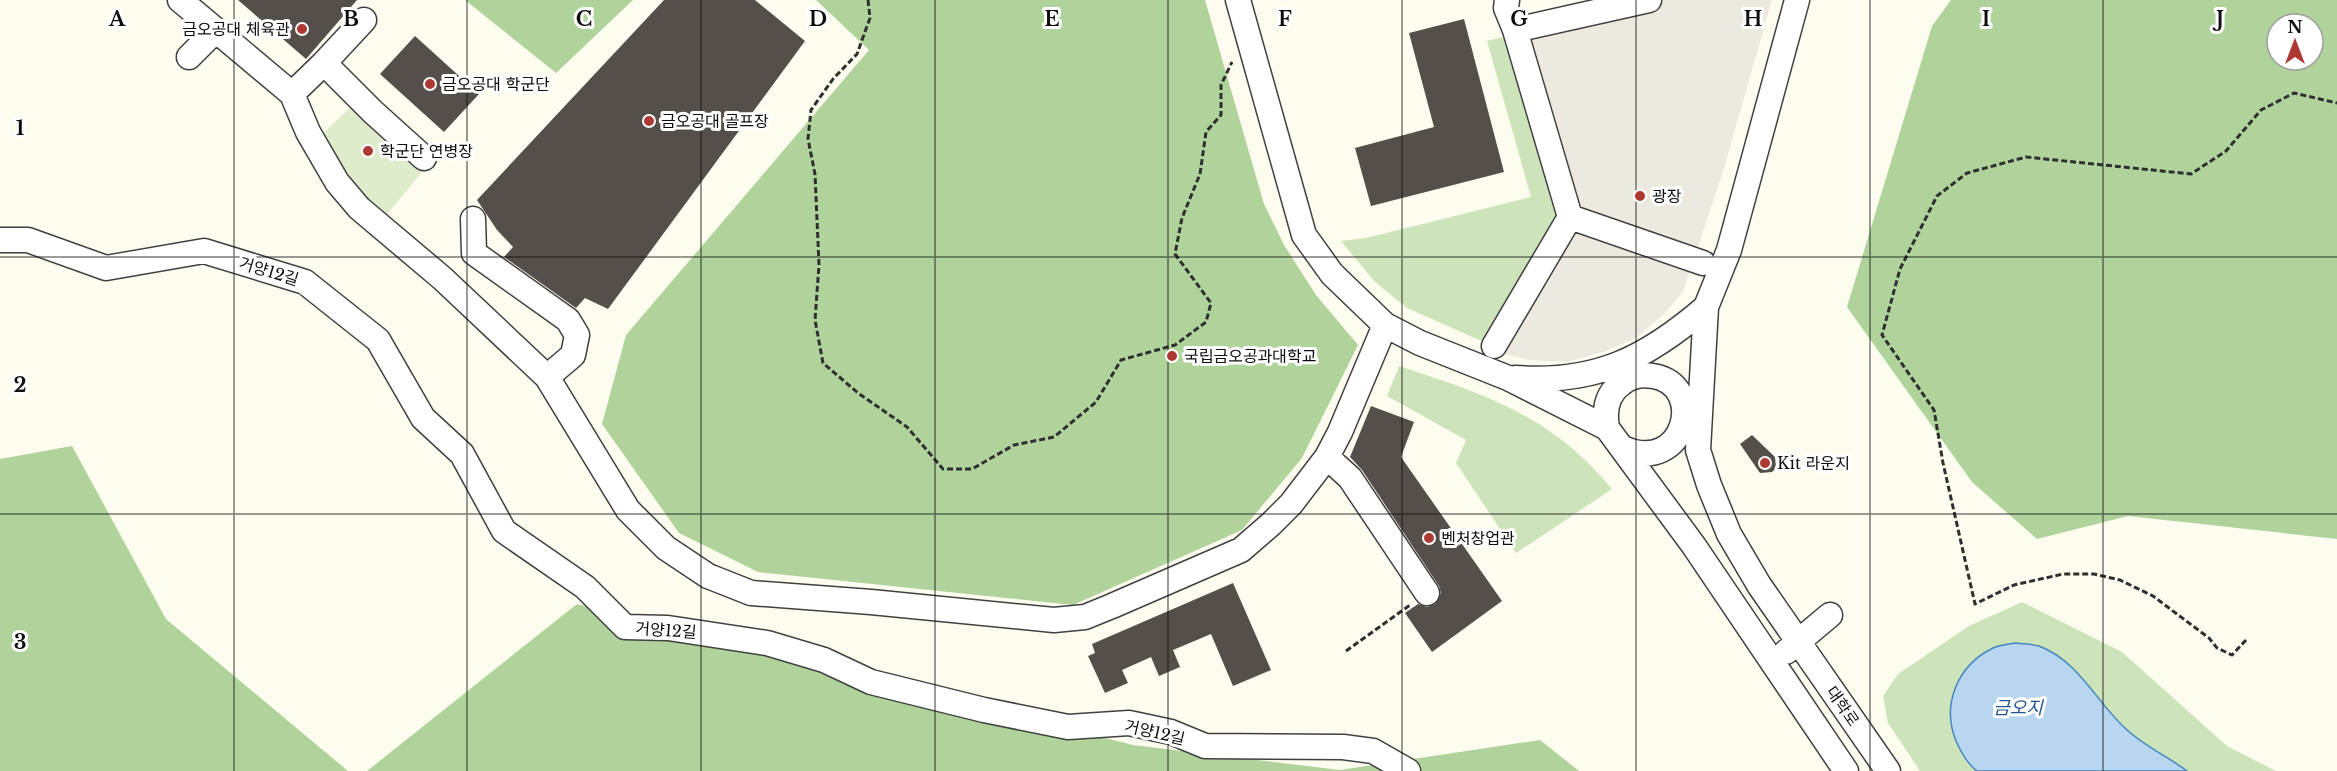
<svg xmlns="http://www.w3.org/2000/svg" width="2337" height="771" viewBox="0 0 2337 771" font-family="'Libre Baskerville','Noto Sans KR',serif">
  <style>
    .green { fill: #cde4bb }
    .forest { fill: #b0d39c; fill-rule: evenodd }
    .pitch { fill: #deeccc }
    .plaza { fill: #eceade }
    .water { fill: #b8d6ef; stroke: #4784bf; stroke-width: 1.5 }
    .building { fill: #544f4a }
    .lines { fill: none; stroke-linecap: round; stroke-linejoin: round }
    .minor-casing { stroke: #404040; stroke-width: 27 }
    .path { stroke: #2f2f2f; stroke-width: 3; stroke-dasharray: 6 3; stroke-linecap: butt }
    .minor { stroke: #fff; stroke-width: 24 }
    .grid { fill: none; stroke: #0d0d0d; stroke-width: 1.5; stroke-opacity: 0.55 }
    .poi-dot { fill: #ae3933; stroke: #fff; stroke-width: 2 }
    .labels { text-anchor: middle; stroke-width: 6; stroke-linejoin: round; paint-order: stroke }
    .poi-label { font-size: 16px; fill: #0d0d0d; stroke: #fff; text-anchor: start }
    .street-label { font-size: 16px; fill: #0d0d0d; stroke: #fff }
    .water-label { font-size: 18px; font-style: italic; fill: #235791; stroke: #fff }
    .grid-label { font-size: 20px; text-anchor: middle; font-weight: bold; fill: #0d0d0d; stroke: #fff; stroke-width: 6; stroke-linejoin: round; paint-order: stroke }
  </style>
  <rect width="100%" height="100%" fill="#fdfcee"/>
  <!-- green -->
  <path class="green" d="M1515,34L1564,218L1486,343L1407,308L1375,282L1341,241L1366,238L1531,197L1487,41Z
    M1399,366C1485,394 1552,416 1612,489L1516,553L1456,463L1466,440L1387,396Z
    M2022,602L2122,652L2227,746L2276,771H1920L1888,723L1883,696L1898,674L1969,626Z"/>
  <!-- forest -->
  <path class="forest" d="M465,0H633L556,73Z
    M816,0H1205L1264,204L1284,245L1316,295L1358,345L1302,458L1242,530L1073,605L758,572L679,533L602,424L626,335L869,50Z
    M1951,0H2337V539L2128,516L2037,539L1972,482L1847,307L1932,26ZM2277,24H2313V60H2277Z
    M72,446L166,619L348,771H0V459Z
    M577,604L1133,745L1340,770L1540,740L1579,771H367Z"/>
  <!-- pitch -->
  <path class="pitch" d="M353,105L427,166L384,218L366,204L320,136Z"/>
  <!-- plaza -->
  <path class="plaza" d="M1653,0H1772L1722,175L1683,292L1664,314L1636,338L1603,352L1567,362L1529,360L1496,352L1570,219L1519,32Z"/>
  <!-- water -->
  <path class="water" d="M2016,643C2023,644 2032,644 2039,646C2079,661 2096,702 2126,729C2144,746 2167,756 2187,771H1977C1967,764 1961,752 1956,741C1941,704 1958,665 1993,648C2000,645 2008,644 2016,643Z"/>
  <!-- building -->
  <path class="building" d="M238,0H357L306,59Z
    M664,0H755L805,41L608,309L585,298L576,308L504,257L513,247L497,230L477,200Z
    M1464,19L1504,172L1371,206L1355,148L1434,127L1409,33Z
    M415,36L479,94L444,132L380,74Z
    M1371,406L1414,422L1401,457L1502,601L1432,652L1405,613L1418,604L1427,607L1435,604L1441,593L1439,586L1362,470L1350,457Z
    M1752,435L1775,457L1776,468L1772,472L1760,473L1740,444Z
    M1233,583L1271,670L1233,686L1211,634L1173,650L1180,667L1159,676L1151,657L1122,670L1128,683L1105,693L1088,656L1095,653L1092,644Z"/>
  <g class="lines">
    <defs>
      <path id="minor" d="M180,0L292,94L308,132L337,182L359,208L442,278L547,377L628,510L666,548L708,576L751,593L871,602L1054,620L1085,617L1112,606L1241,550L1271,524L1291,504L1327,457L1340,432L1385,325
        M1238,0L1304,235L1332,274L1385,325L1420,343L1508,378L1607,428
        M1797,0L1729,250L1706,307L1698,450L1709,485L1729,534L1759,585L1888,771
        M1515,30L1649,0
        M189,57L216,30
        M324,63L364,20
        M292,94L324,63L373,112L424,158
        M1570,217L1703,263
        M473,219L474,253L568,320L577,335L573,355L547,377
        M0,240H28L106,268L204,251L305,282L378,340L423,418L462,454L504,531L585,587L625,627L668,628L767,643L824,660L871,682L984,710L1068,727L1129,723L1171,732L1205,746L1343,747L1373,751L1408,771
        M1494,346L1570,217L1515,30L1506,8L1507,0
        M1515,378C1595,384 1646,359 1706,307
        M1623,448C1685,476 1708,385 1653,376C1642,374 1631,376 1622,383C1606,394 1604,411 1607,428L1694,546L1846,771
        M1327,457L1350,478L1427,593
        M1786,652L1830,615"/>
    </defs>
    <!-- minor casing -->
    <use href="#minor" class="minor-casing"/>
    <!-- path -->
    <path class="path" d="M868,0L870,18L857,54L833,79L811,110L808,139L815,174L819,265L815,320L823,363L858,393L907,427L943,469H972L1014,445L1054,437L1096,402L1121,360L1175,345L1206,322L1211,303L1175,254L1182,218L1200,174L1206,132L1221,115V85L1232,62
      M2246,640L2232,655L2217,648L2209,638L2153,596L2120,580L2094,574H2063L2014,585L1975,604L1943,463L1934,410L1882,335L1900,269L1937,196L1967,173L2026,157L2191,174L2226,151L2261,110L2294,93L2337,103
      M1346,651L1410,605"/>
    <!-- minor -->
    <use href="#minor" class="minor"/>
  </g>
  <!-- grid -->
  <path class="grid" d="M234,0V771M467,0V771M701,0V771M935,0V771M1168,0V771M1402,0V771M1636,0V771M1870,0V771M2103,0V771M0,257H2337M0,514H2337"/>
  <!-- markers -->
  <g class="poi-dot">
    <circle cx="302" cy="29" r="6"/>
    <circle cx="430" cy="84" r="6"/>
    <circle cx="649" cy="121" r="6"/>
    <circle cx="368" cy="151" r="6"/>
    <circle cx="1640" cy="196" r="6"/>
    <circle cx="1172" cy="356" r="6"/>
    <circle cx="1765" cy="463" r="6"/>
    <circle cx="1429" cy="538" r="6"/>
  </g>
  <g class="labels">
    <!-- poi labels -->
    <g class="poi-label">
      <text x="290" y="35" text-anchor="end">금오공대 체육관</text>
      <text x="442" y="90">금오공대 학군단</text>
      <text x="661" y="127">금오공대 골프장</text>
      <text x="380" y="157">학군단 연병장</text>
      <text x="1652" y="202">광장</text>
      <text x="1184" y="362">국립금오공과대학교</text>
      <text x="1777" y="469">Kit 라운지</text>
      <text x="1441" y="544">벤처창업관</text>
    </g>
    <!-- street labels -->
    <g class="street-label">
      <text transform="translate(269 271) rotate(17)" y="6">거양12길</text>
      <text transform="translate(666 630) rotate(4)" y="6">거양12길</text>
      <text transform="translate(1843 706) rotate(55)" y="6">대학로</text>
      <text transform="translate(1155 732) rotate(13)" y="6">거양12길</text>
    </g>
    <!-- water labels -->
    <g class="water-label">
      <text x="2018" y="714">금오지</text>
    </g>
  </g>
  <g class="grid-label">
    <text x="117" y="26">A</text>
    <text x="351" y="26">B</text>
    <text x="584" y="26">C</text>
    <text x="818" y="26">D</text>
    <text x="1052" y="26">E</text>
    <text x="1285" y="26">F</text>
    <text x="1519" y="26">G</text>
    <text x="1753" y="26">H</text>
    <text x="1986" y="26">I</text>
    <text x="2220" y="26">J</text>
    <text x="20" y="135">1</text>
    <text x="20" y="392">2</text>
    <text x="20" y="649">3</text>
  </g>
  <!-- north arrow -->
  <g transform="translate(2295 42)"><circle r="28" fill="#ffffff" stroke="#9e9e9e" stroke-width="1.5"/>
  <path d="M0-4.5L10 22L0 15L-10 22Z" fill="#ae3933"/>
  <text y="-9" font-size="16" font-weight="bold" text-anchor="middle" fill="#0d0d0d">N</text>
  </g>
</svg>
